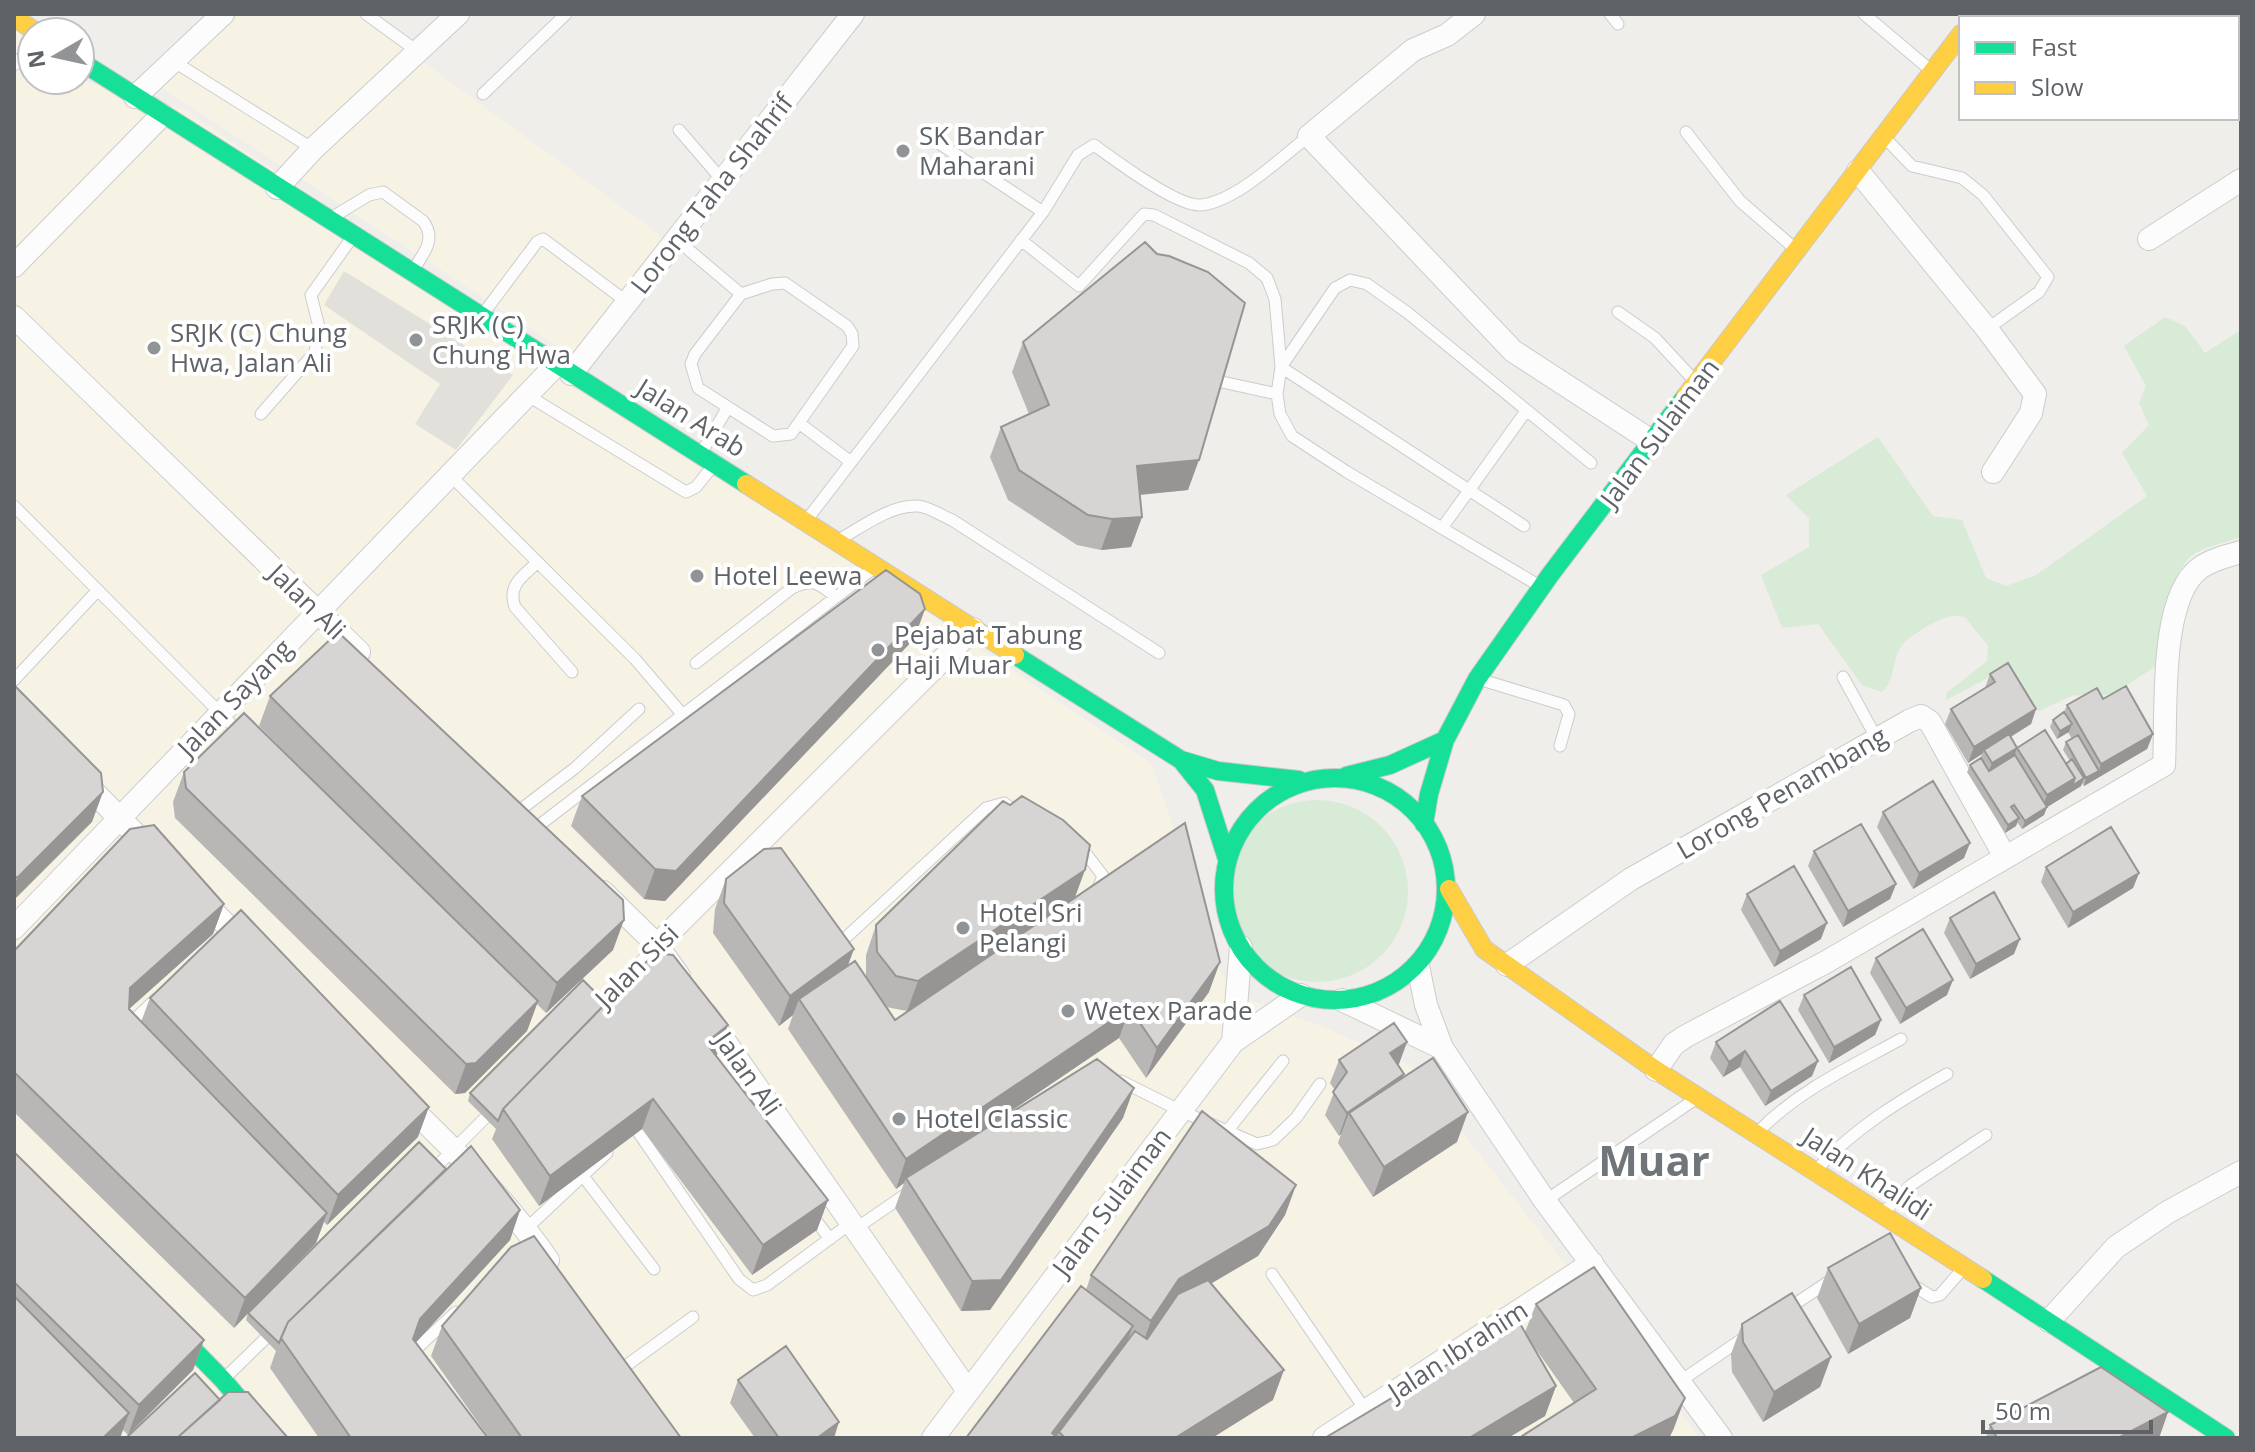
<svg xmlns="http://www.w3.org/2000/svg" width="2255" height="1452" viewBox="0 0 2255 1452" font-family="'Open Sans',sans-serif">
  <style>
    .commercial { fill: #f7f3e4 }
    .education { fill: #e2e0da }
    .green { fill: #d8ebd6 }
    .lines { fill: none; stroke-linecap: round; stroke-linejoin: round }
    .lane-casing { stroke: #cbcccc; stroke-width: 13 }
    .street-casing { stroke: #cbcccc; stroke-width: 24 }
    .fast-casing { stroke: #cacacb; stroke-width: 20 }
    .slow-casing { stroke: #cacacb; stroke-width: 20 }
    .lane { stroke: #fdfcfc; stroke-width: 11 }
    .street { stroke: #fdfcfc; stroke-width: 22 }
    .fast { stroke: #16e098; stroke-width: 18 }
    .slow { stroke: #ffcf43; stroke-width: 18 }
    .wall { fill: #b8b7b5; fill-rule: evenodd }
    .shaded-wall { fill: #969594 }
    .building { fill: #d6d5d3; stroke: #969594; stroke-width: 2 }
    .poi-dot { fill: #919496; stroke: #fff; stroke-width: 3 }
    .labels { text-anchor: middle; stroke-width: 8; stroke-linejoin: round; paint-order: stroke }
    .poi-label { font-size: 26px; fill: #5f6368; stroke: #fff; text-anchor: start }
    .street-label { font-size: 26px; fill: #5f6368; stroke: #fff }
    .town-label { font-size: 42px; font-weight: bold; fill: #70757a; stroke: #fff }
  </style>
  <rect width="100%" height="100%" fill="#efeeea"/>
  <!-- commercial -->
  <path class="commercial" d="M14,14H24L54,32H32V80H80L183,109L1151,764L1173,826L1197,939L1236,995L1321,1026L1410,1065L1700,1438H14Z
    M234,14H357L664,238L574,357L159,86Z"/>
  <!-- education -->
  <path class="education" d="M344,271L513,375L456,450L415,424L440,384L324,305Z"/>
  <!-- green -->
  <path class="green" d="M2165,317L2185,326L2205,353L2241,330V537C2226,542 2207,546 2194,554C2169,570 2160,638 2156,666L2115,693L2094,697L2074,695L2039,711L2011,669L2003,670L1946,700V693L1987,661L1988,646L1965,617C1961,617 1956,615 1952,616C1940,617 1909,636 1902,645C1891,661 1896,679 1882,692L1862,685L1818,624L1782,628L1761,575L1809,547V518L1786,495L1878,437L1933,516L1962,520L1986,578L2006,586L2036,575L2147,496L2122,453L2149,425L2139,403L2146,386L2124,346Z
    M1226 891a91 91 0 1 1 182 0a91 91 0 1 1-182 0Z"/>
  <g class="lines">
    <defs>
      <path id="lane" d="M366,14L417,51
        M1610,14L1618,24
        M1864,14L1928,68
        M1973,14L1975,16
        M173,61L313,149
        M14,65L32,47
        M483,94L566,14
        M679,130L723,181
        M1686,132L1740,201L1793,247
        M1887,140L1912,166L1962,178L1983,195L2048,277L2039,292L1987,329
        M937,142L1043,212
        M336,215L369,195L383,192L423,221C436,238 425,252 415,267
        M677,240L741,294
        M1021,240L1079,286L1144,214L1154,215L1249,263L1267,278L1275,299L1281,367L1277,394L1280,414L1292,436L1347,472L1538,585
        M785,283L847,326L852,334L853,346L791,434L773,436L698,388L691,364L695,354L741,294L772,284Z
        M1618,312L1655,338L1692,378
        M483,314L537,242L543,239L627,302
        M1208,379L1277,394
        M527,395L686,492L696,487L712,467
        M261,414L315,352L319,327L311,295L351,239
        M799,423L851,462
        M703,450L728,407
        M450,475L635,659L683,715
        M14,506L242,735
        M809,517L1043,212L1078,155L1094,145C1115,160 1177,207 1201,205C1237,201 1280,158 1309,136
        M1524,526L1281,367L1335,288L1350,280L1367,284L1408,313L1591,463
        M1442,528L1526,411
        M842,538C863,526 891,505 917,506C928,506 942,516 952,520L1159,653
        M538,562C523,576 507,585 515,607L572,672
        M696,663L792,588C814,578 818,583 836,597
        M1843,677L1877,739
        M14,680L98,590
        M1482,680L1564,705L1569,714L1560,746
        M520,810L575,768L639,709
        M537,827L870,571
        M1077,849L1087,855L1103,876L1097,891
        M838,938L841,942L986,808L1004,803L1011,808
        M593,1010L657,945
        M133,1029L135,1019L156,999
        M1121,1081L1181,1111L1257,1144L1273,1140L1296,1118L1320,1084
        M631,1130L634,1126L739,1279L753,1290L767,1285L851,1223
        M1228,1130L1283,1061
        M1759,1131C1799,1090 1852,1066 1901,1039
        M1818,1168C1855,1128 1899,1101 1947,1074
        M432,1171L493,1110
        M583,1176L654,1269
        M1545,1201L1694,1100
        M1885,1211L1911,1185L1986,1135
        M811,1214L830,1239
        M526,1229L607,1153
        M855,1229L909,1192
        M1272,1274L1366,1411
        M1908,1282L1932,1297L1940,1295L1960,1272
        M1786,1310L1831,1280
        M412,1356L415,1350L456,1312
        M623,1368L693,1317
        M225,1378L273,1331
        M1679,1382L1745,1337"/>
      <path id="street" d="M1474,14L1447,35L1413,50L1309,136L1513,351L1653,442
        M135,97L223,14
        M1858,171L1987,329L2035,394L2031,413L1993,472
        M277,188L313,149L458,14
        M2149,239L2241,180
        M14,266L162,115
        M14,317L359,652
        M571,374L853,14
        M79,777L150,849
        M603,892L657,945L679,976
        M197,896L247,945
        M14,928L556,365
        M657,945L973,629
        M1507,965L1631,879L1909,721L1921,716L1930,722L2005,857
        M1418,966L1426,1005L1442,1048L1545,1201L1721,1438
        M1342,1000L1442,1048
        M706,1014L968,1391
        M1233,1042L1301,995
        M1656,1070L1674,1044L1686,1036L1826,962L2164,765C2167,716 2158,598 2200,568C2212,559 2228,556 2241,552
        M405,1102C455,1151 507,1201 548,1260
        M2049,1321L2116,1247L2168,1212L2241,1172
        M933,1438L1233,1042L1241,947
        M1324,1438L1592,1263"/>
      <path id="fast" d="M80,61L746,484
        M1015,655L1181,760L1205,790L1227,859
        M1181,760L1218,771L1299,780
        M1346,776L1390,765L1445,740
        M1224 889a111 111 0 1 1 222 0a111 111 0 1 1-222 0Z
        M1424,824L1429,794L1445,740L1477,679L1550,575L1685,397
        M1983,1279L2226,1438
        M170,1326L223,1380L272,1438"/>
      <path id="slow" d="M14,17L36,32
        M1685,397L1961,34
        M746,484L1015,655
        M1449,889L1484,949L1656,1070L1983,1279"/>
    </defs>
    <!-- lane casing -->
    <use href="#lane" class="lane-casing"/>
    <!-- street casing -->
    <use href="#street" class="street-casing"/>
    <!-- fast casing -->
    <use href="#fast" class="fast-casing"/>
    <!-- slow casing -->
    <use href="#slow" class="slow-casing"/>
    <!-- lane -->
    <use href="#lane" class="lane"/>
    <!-- street -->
    <use href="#street" class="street"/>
    <!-- fast -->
    <use href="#fast" class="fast"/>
    <!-- slow -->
    <use href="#slow" class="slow"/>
  </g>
  <!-- wall -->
  <path class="wall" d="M1023,342L1188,490L1140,495L1142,517L1131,547L1101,550L1077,545L1008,500L990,457L1001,427L1029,414L1012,372Z
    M925,609L914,639L665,901L644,899L571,826L582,796Z
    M1990,674L2036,709L2031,724L2011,737L2017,748L2015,755L2017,748L2066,764L2070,761L2063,750L2066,742L2072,739L2068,732L2057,739L2050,727L2053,720L2064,712L2067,705L2103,699L2153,734L2147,749L2084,786L2082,783L2081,786L2047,807L2044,815L2022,829L2017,822L2016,826L2005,833L1967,772L1970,765L1981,758L1982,754L1968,763L1945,724L1951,709L1985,688Z
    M270,696L613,950L546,1013L537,1004L527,1031L465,1093L455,1094L175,818L173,802L184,772L319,786L259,726Z
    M1883,812L1964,858L1913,889L1877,827Z
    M1814,851L1896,884L1890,899L1843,927L1808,866Z
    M2046,867L2139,873L2133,888L2068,928L2041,882Z
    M726,879L848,966L866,977V955L876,925L1075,897L1209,992L1146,1078L1119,1038L984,1129L1123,1118L990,1310L961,1311L895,1208L904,1183L896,1189L788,1029L793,1015L779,1026L713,933L715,909ZM886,1007L907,1011L895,1020Z
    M1747,894L1821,939L1774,967L1741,910Z
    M224,904L213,934L129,1009L141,1022L150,998L418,1137L327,1225L324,1222L316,1243L262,1299L446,1169L520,1210L510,1240L416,1342L488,1438H319L270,1368L276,1351L246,1320L248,1313L234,1328L14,1112V951Z
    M1950,918L2014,954L1970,979L1944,933Z
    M1876,958L1947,995L1900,1024L1870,973Z
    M1804,995L1881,1020L1875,1035L1829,1063L1798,1010Z
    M606,1003L716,1055L828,1200L817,1230L752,1275L642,1129L539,1206L492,1139L496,1129L468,1101L470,1093Z
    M1407,1042L1398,1065L1404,1074L1403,1077L1457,1142L1373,1197L1338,1143L1341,1134L1339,1136L1325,1115L1335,1090L1330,1083L1339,1060Z
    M1716,1042L1818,1061L1812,1076L1765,1106L1740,1067L1723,1077L1710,1058Z
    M14,1152L204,1340L193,1370L128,1435L123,1430L120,1438H14Z
    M1296,1185L1285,1215L1258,1256L1211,1283L1273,1400L1212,1438H966L1086,1290L1091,1275Z
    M1828,1268L1921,1288L1910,1318L1848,1354L1817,1298Z
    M1536,1304L1674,1428L1669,1438H1522L1574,1403L1533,1345L1556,1386L1545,1416L1508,1438H1325L1525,1332Z
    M1742,1324L1831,1357L1820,1387L1763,1422L1732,1372L1731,1354Z
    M442,1326L681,1438H489L431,1356Z
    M738,1380L834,1438H755L730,1403Z
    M2168,1412L2159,1438H1986L1990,1425Z"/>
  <!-- shaded-wall -->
  <path class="shaded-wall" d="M1199,460L1188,490L1126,496L1137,466Z
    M1142,517L1131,547L1101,550L1112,519Z
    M925,609L914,639L665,901L644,899L655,869Z
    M2036,709L2031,724L1985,752L1984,750L1982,754L1968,763L1974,747Z
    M2072,724L2069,732L2057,739L2060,731Z
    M2153,734L2147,749L2084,786L2086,778L2099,771L2101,764Z
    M2017,748L2012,763L1986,779L1992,763Z
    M2075,778H2084L2081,786L2041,811L2047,795Z
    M103,792L92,822L14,900V886L17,878Z
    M2047,807L2044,815L2022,829L2025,821Z
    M2019,818L2016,826L2005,833L2008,825Z
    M1970,843L1964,858L1913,889L1919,873Z
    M1085,870L1074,900L907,1011L918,981Z
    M2139,873L2133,888L2068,928L2073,912Z
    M1896,884L1890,899L1843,927L1848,911Z
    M224,904L213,934L119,1018L130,988Z
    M624,920L613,950L546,1013L557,983Z
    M1827,923L1821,939L1774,967L1780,951Z
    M2020,939L2014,954L1970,979L1976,964Z
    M854,949L843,979L799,999L793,1015L779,1026L790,996Z
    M1220,962L1209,992L1146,1078L1157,1048Z
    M1953,980L1947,995L1900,1024L1906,1008Z
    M538,1001L527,1031L465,1093L455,1094L466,1064Z
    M1130,1008L1119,1038L908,1181L906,1178L904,1183L896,1189L906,1159Z
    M1881,1020L1875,1035L1829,1063L1834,1047Z
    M728,1025L717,1055L695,1073L706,1043Z
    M1407,1042L1399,1064L1382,1076L1390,1053Z
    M1745,1051L1740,1067L1723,1077L1729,1062Z
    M1818,1061L1812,1076L1765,1106L1771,1091Z
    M1404,1074L1396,1097L1349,1113L1341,1134L1339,1136L1347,1113Z
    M1134,1088L1123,1118L990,1310L961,1311L972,1281Z
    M653,1099L642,1129L539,1206L550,1176Z
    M429,1107L418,1137L327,1225L338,1195Z
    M1468,1112L1457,1142L1373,1197L1384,1167Z
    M1296,1185L1285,1215L1258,1256L1168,1309L1140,1351L1151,1321L1179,1279Z
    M828,1200L817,1230L752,1275L763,1245Z
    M520,1210L510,1240L410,1349L420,1319Z
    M327,1213L316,1243L234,1328L245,1298Z
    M1921,1288L1910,1318L1848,1354L1859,1324Z
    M1133,1326L1122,1356L1059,1432L1056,1438L1052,1433Z
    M204,1340L193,1370L128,1435L139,1405Z
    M1831,1357L1820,1387L1763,1422L1774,1392Z
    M1284,1370L1273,1400L1212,1438H1175Z
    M1556,1386L1545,1416L1508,1438H1469Z
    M1685,1398L1674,1428L1669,1438H1631Z
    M2168,1412L2159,1438H2118Z
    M129,1413L120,1438H103Z
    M839,1422L834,1438H817Z"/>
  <!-- building -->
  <path class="building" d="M1145,242L1157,254L1169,256L1208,272L1245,303L1199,460L1137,466L1142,517L1112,519L1088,515L1019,470L1001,427L1049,405L1023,342Z
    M886,570L920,594L925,609L676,871L655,869L582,796Z
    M338,632L623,900L624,920L557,983L270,696Z
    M2008,663L2036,709L1974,747L1951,709L1995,682L1990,674Z
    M14,685L101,773L103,792L17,878L14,875Z
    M2126,686L2153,734L2101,764L2067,705L2097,688L2103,699Z
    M2064,712L2072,724L2060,731L2053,720Z
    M244,713L538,1001L476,1063L466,1064L186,788L184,772Z
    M2045,730L2075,778L2047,795L2017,748Z
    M2009,734L2017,748L1992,763L1984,750Z
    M2078,735L2099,771L2086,778L2066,742Z
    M2015,755L2047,807L2025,821L2014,805L2011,807L2019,818L2008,825L1970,765L1981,758L1989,771Z
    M2072,759L2084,778L2072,786L2075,778L2066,764Z
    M1933,781L1970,843L1919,873L1883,812Z
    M1022,796L1063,820L1090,845L1085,870L918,981L896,976L877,952L876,925L1003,801L1010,805Z
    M1185,823L1220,962L1157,1048L1130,1008L906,1159L799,999L855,961L895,1020Z
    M1861,824L1896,884L1848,911L1814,851Z
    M154,825L224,904L130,988L129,1009L327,1213L245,1298L14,1072V951L130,829Z
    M2111,827L2139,873L2073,912L2046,867Z
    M781,848L854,949L790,996L724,903L726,879L764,849Z
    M1794,866L1827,923L1780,951L1747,894Z
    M1994,892L2020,939L1976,964L1950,918Z
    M241,910L429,1107L338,1195L150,998Z
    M1923,929L1953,980L1906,1008L1876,958Z
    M655,953L673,955L728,1025L706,1043L828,1200L763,1245L653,1099L550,1176L503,1109Z
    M1851,967L1881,1020L1834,1047L1804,995Z
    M583,980L606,1003L503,1109L498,1121L470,1093Z
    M1780,1001L1818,1061L1771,1091L1745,1051L1729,1062L1716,1042Z
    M1394,1023L1407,1042L1390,1053L1404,1074L1347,1113L1333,1092L1347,1072L1339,1060Z
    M1433,1058L1468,1112L1384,1167L1349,1113Z
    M1097,1059L1134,1088L1001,1280L972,1281L906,1178Z
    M1202,1111L1296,1185L1269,1226L1179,1279L1151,1321L1091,1275Z
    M419,1142L446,1169L288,1322L279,1343L248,1313Z
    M471,1146L520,1210L420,1319L413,1339L488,1438H351L281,1338L288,1322Z
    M14,1152L204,1340L139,1405L14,1282Z
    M1890,1233L1921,1288L1859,1324L1828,1268Z
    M534,1236L681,1438H522L442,1326L511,1247Z
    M1594,1267L1685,1398L1675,1416L1631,1438H1523L1522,1436L1596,1389L1536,1304Z
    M1208,1280L1284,1370L1175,1438H1065L1059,1432L1135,1331L1147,1339L1178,1294Z
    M1081,1286L1133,1326L1052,1433L1058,1438H966Z
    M1792,1293L1831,1357L1774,1392L1743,1342L1742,1324Z
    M14,1296L129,1413L103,1438H14Z
    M1519,1322L1556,1386L1469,1438H1325Z
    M786,1346L839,1422L817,1438H779L738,1380Z
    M2101,1367L2168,1412L2118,1438H1997L1990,1425Z
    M195,1373L220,1400L177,1438H126Z
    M228,1392H248L288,1438H177Z"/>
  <!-- markers -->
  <g class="poi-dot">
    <circle cx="903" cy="151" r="8"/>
    <circle cx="416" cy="340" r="8"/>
    <circle cx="154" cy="348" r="8"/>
    <circle cx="697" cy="576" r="8"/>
    <circle cx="878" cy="650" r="8"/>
    <circle cx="963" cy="928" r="8"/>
    <circle cx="1068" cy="1011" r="8"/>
    <circle cx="899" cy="1119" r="8"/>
  </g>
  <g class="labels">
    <!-- poi labels -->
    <g class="poi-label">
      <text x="919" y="145">SK Bandar<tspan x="919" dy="30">Maharani</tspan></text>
      <text x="432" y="334">SRJK (C)<tspan x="432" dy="30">Chung Hwa</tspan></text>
      <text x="170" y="342">SRJK (C) Chung<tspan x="170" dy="30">Hwa, Jalan Ali</tspan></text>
      <text x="713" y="585">Hotel Leewa</text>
      <text x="894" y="644">Pejabat Tabung<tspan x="894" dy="30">Haji Muar</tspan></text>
      <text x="979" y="922">Hotel Sri<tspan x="979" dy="30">Pelangi</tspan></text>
      <text x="1084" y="1020">Wetex Parade</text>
      <text x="915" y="1128">Hotel Classic</text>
    </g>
    <!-- street labels -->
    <g class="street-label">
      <text transform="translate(712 194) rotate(-52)" y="9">Lorong Taha Shahrif</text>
      <text transform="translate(691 418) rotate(32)" y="9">Jalan Arab</text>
      <text transform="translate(1660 433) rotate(-53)" y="9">Jalan Sulaiman</text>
      <text transform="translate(307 602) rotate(44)" y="9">Jalan Ali</text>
      <text transform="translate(235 698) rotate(-46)" y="9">Jalan Sayang</text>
      <text transform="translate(1782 793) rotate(-30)" y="9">Lorong Penambang</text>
      <text transform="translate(637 966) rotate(-45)" y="9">Jalan Sisi</text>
      <text transform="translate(748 1074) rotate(55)" y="9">Jalan Ali</text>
      <text transform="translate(1867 1174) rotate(33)" y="9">Jalan Khalidi</text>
      <text transform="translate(1112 1202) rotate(-53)" y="9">Jalan Sulaiman</text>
      <text transform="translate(1458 1351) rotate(-33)" y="9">Jalan Ibrahim</text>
    </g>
    <!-- town labels -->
    <g class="town-label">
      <text x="1654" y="1176">Muar</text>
    </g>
  </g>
  <!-- border -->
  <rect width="2255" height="1452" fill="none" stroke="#5f6368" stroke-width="32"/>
  <!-- legend -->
  <rect x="1959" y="16" width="280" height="104" fill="#ffffff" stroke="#bfc1c3" stroke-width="2"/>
  <rect x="1975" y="42" width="40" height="12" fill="#16e098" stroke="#bfc1c3" stroke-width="2"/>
  <text x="2031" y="56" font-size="24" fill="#5f6368">Fast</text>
  <rect x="1975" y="82" width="40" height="12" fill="#ffcf43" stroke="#bfc1c3" stroke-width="2"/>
  <text x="2031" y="96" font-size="24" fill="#5f6368">Slow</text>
  <!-- north arrow -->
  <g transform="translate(56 56) rotate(261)"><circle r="38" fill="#ffffff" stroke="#bfc1c3" stroke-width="2"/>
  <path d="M0-6L14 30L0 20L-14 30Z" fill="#919496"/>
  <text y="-12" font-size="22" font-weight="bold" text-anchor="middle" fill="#5f6368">N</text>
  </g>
  <!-- scale -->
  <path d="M1983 1420v12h168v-12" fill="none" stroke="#5f6368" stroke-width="4"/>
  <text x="1995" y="1420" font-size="24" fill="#5f6368" stroke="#ffffff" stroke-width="6" paint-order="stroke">50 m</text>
</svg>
